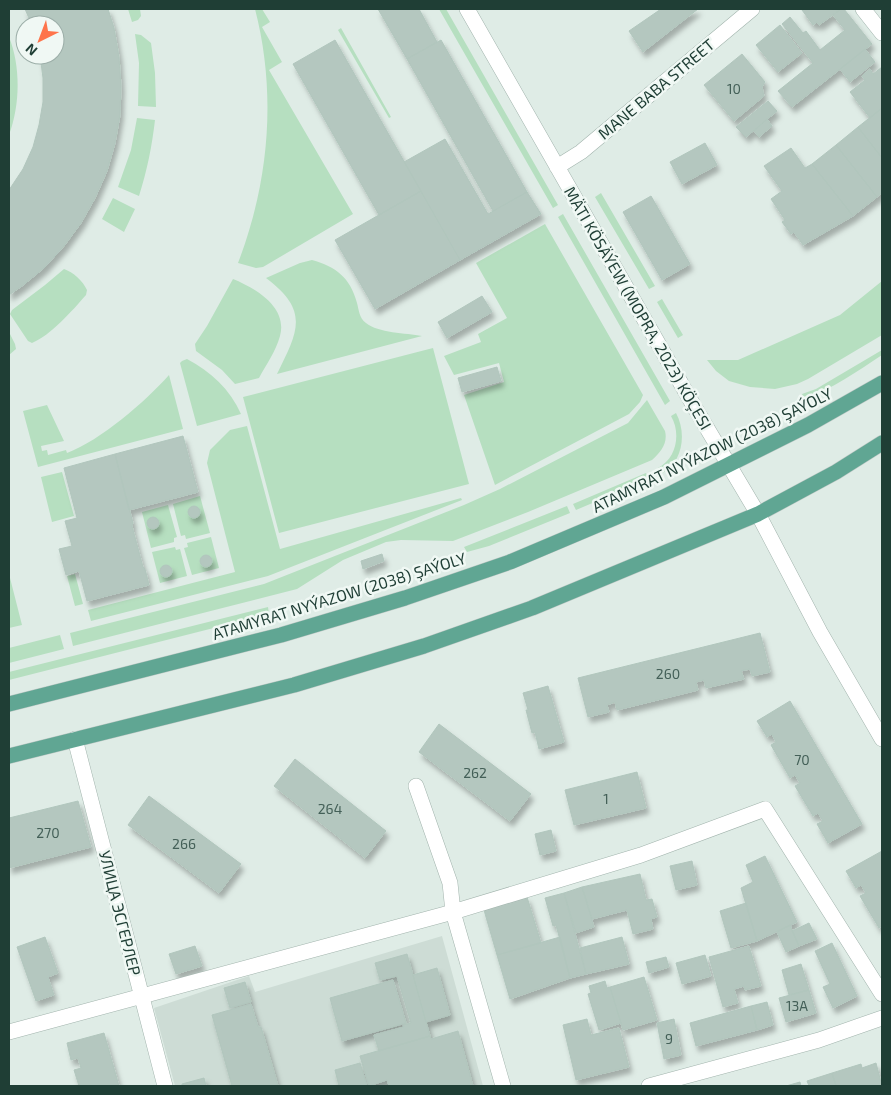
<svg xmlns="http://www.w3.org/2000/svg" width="891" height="1095" viewBox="0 0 891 1095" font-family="'Exo 2',sans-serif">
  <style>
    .built { fill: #cddcd5 }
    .green { fill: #b6dfc0 }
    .building { fill: #b4c7bf; stroke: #b1c6bd; filter: url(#shadow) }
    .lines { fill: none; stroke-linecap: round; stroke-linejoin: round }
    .minor-casing { stroke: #a2b4ad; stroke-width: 16 }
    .major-casing { stroke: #c0c9c6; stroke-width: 16 }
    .minor { stroke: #fff; stroke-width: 15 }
    .major { stroke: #60a693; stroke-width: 15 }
    .labels { text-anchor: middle; stroke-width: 5; stroke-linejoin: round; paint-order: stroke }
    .number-label { font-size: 14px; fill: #446058 }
    .street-label { font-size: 16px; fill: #1f3e35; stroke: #f0f8f4 }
  </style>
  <defs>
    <filter id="shadow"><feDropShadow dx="3" dy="5.5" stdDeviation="2.5" flood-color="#0004"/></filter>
  </defs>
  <rect width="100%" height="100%" fill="#dfece6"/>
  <!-- built -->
  <path class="built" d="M442,936L483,1086H175L154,1008L249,976L255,992Z"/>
  <!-- green -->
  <path class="green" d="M128,9H140L141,16L138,20L132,22Z
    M255,9H262L270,22L262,27L282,62L269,70L353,214L263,267L256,268L238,263C269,182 277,94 255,9Z
    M439,9H446L558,205L553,208Z
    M341,28L391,117L389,118L338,30Z
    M135,34L141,35L151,43L155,73L156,107L138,106L139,63Z
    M9,37C21,67 20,105 9,135Z
    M137,118L155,120C152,146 147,171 139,196L118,187L131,150Z
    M601,193L655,286L649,289L595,197Z
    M113,198L135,209L124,232L102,219Z
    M563,214L670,401L665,405L558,217Z
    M545,224L643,395L640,402L629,414L495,485L464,395L504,382L499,363L454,375L444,356L481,342L478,334L507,318L476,263Z
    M312,260C336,267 350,277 357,303C359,310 359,318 366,323C378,333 406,333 422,336L277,374C298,331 310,311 266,278L300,263Z
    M64,269C73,272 83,281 87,290L86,295C72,311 51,335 32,343L28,341L10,314L12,310L45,285Z
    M233,279C255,288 288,307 280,336C276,351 266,365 259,378L235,384L222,370L196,351L195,344L207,326Z
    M882,281V335L808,379L797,384L775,389L750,387L729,381L716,371L707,360H738L840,315Z
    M662,299L683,335L678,338L657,302Z
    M9,332L15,344L16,349L9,355Z
    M433,348L469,484L279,533L243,397Z
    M882,350V355C858,371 832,389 804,399L802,394L816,389Z
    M187,359C211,372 230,389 241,414L197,426L180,363L182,361Z
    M169,375L183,429L38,467L23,411L47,405L64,441L41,446L42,451L47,450L48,455L66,450L67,453C101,440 145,402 169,375Z
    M647,400L665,431C668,443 661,452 652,460L528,512L453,541L401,540L386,542L343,560L297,589L73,646L70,633L264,584L464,505L500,489L628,423Z
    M676,413C687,433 683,463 661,474L658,468C677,458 681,433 671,416Z
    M247,426L280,549L461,498L462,500L268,576L91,621L88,610L235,572L207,463L210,450L230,430Z
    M62,472L74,516L52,522L41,477Z
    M646,473L649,479L576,510L573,504Z
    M200,496L210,533L186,539L185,535L181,536L173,504Z
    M168,505L177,537L174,538V542L151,548L142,512Z
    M567,506L570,513L489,546L467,552L464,547Z
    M211,537L219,568L192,575L184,548L188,547L187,543Z
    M175,547L176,550L180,549L187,576L160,583L152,552Z
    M9,574L22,625L9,628Z
    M75,574L83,604L75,606L67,576Z
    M268,607L269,614L9,680V672Z
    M60,635L64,649L9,663V648Z"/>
  <!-- building -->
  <path class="building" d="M25,9H108L114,28L119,57L121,86L120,115L115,143L107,171L95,198L81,223L64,246L44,268L22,286L9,295V190L23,169L33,147L39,125L43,102V78L40,55H55V25H32Z
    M378,9H419L437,42L407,59Z
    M661,9H698L643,52L629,31Z
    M803,9H841L819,25L817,22L813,25L802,10Z
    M841,9H844L872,44L792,107L778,91L813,63L782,24L790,17L803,33L806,31L820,50L845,30L833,15Z
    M780,25L802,53L778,72L756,45Z
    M335,40L421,191L379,215L293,64Z
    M441,40L527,192L493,211L407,59Z
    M865,49L875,62L850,82L840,69Z
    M742,54L765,82L762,87L764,96L734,121L704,85Z
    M882,67V108L870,118L850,92L865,80L862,76L870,69L873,74Z
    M768,101L777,111L746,137L736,127Z
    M882,108V158L858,127Z
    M767,119L772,126L759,137L754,131Z
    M858,127L882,158V193L877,197L836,145Z
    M445,139L488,214L527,192L541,214L460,260L404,162Z
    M705,143L717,165L682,184L670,162Z
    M836,145L877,197L853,216L812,164Z
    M791,148L805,168L812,164L853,216L803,245L794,232L791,234L782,222L785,220L771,199L782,191L764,166Z
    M421,191L460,260L375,309L335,240Z
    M651,196L690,264L662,280L623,212Z
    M482,296L492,312L447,338L438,322Z
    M497,367L501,381L462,392L458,378Z
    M183,436L198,492L129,510L115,454Z
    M115,454L133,523L132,526L143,567L145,569L149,585L87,601L79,571L66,575L59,549L72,546L65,521L77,518L64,468Z
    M188 512a6 6 0 1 1 12 0a6 6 0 1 1-12 0Z
    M147 523a6 6 0 1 1 12 0a6 6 0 1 1-12 0Z
    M382,554L384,561L363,569L361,561Z
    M200 561a6 6 0 1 1 12 0a6 6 0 1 1-12 0Z
    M160 571a6 6 0 1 1 12 0a6 6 0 1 1-12 0Z
    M760,633L770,672L752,676L750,669L741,671L744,679L706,688L704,680L696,682L698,690L617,710L615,702L607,705L609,712L588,717L578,678Z
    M548,686L564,742L539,749L535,732L532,733L526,710H528L523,693Z
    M790,701L862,824L828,843L817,824L823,821L818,813L813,816L795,786L800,783L795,775L790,778L771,745L776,742L772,734L767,737L757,721Z
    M439,724L531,794L510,821L419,752Z
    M295,759L386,831L365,858L274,786Z
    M637,772L646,808L574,825L565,790Z
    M149,796L241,864L219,893L128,825Z
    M78,801L91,847L9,868V818Z
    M551,830L556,851L540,855L535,834Z
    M882,851V926L879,928L860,896L866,893L861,885L856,888L846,871Z
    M765,856L797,922L757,941L741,888L753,882L746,865Z
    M692,861L697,885L676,890L670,866Z
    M640,874L646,900L652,899L657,917L651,919L653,929L633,934L627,910L592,919L582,887Z
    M582,887L594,927L576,933L564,893Z
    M564,893L586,974L570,978L556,925L553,926L545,898Z
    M527,897L541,943L497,955L484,910Z
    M746,903L757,941L731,948L720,911Z
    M809,923L817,939L799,946L792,931Z
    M790,925L799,946L786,952L777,932Z
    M45,937L58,973L48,977L54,995L36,1001L17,947Z
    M560,937L570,978L510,999L497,955Z
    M622,937L629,964L586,974L580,948Z
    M832,943L857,996L833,1008L823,987L830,984L815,951Z
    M195,946L202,966L176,974L169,954Z
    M749,946L761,986L745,990L744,986L734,989L738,1003L723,1007L709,957Z
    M407,954L430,1036L379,1051L374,1035L404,1027L403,1025L411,1023L397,976L380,980L375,963Z
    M705,955L711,976L682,984L676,963Z
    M666,957L669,967L649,973L646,962Z
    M801,964L809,990L789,995L782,970Z
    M437,968L450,1015L426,1022L413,975Z
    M644,977L657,1020L623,1030L610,987Z
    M393,980L406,1023L342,1041L330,998Z
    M605,981L607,988L610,987L621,1023L599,1030L588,994L591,993L589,986Z
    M245,982L251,1002L230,1008L224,988Z
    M809,990L816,1013L786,1022L779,998Z
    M767,1002L773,1025L757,1030L751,1006Z
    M251,1004L258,1027H261L278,1086H232L212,1015Z
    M751,1006L757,1030L696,1046L690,1023Z
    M587,1019L591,1035L619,1028L629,1067L576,1080L563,1025Z
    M674,1019L681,1055L664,1059L657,1023Z
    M458,1031L473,1086H389L387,1080L369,1086L360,1056L430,1036L431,1039Z
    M104,1033L119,1086H79L74,1070L81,1068L78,1058L71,1060L67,1043Z
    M360,1063L367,1086H339L335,1070Z
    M876,1063L882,1086H836L832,1073L861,1064L862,1068Z
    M832,1073L836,1086H809L807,1081Z
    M204,1078L206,1086H182V1084Z
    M800,1082L801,1086H786Z"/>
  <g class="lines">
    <defs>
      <path id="minor" d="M467,9L695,408L758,514L820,632L882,739
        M863,9L882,33
        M557,167L581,152L752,9
        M75,739L165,1086
        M416,786L450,883L453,912L503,1086
        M9,1032L453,912L641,855L765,809L882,994
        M649,1086L819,1040L882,1018"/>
      <path id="major" d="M9,704L281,635L405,598L510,562L664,497L808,425L882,383
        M9,756L294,685L424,646L532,608L758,514L836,472L882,443"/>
    </defs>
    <!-- minor casing -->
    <use href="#minor" class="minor-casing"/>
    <!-- major casing -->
    <use href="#major" class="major-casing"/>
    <!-- minor -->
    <use href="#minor" class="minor"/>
    <!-- major -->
    <use href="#major" class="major"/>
  </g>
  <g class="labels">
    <!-- number labels -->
    <g class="number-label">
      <text x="734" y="94">10</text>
      <text x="668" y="679">260</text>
      <text x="802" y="765">70</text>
      <text x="475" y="778">262</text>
      <text x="606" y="804">1</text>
      <text x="330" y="814">264</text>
      <text x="48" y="838">270</text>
      <text x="184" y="849">266</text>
      <text x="797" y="1011">13A</text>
      <text x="669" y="1044">9</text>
    </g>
    <!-- street labels -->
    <g class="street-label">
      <text transform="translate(656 89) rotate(-40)" y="6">MANE BABA STREET</text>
      <text transform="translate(638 308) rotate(60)" y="6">MÄTI KÖSÄÝEW (MOPRA, 2023) KÖÇESI</text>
      <text transform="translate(712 450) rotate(-26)" y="6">ATAMYRAT NYÝAZOW (2038) ŞAÝOLY</text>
      <text transform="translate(339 596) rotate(-17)" y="6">ATAMYRAT NYÝAZOW (2038) ŞAÝOLY</text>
      <text transform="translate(120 913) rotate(76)" y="6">УЛИЦА ЭСГЕРЛЕР</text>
    </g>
  </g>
  <!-- border -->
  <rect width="891" height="1095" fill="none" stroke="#1f3e35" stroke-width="20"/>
  <!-- north arrow -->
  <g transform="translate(40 40) rotate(222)"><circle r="24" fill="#f0f8f4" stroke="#9caea8"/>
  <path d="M0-4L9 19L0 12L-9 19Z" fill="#fe744b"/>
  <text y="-8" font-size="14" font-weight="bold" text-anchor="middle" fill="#1f3e35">N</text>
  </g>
</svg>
